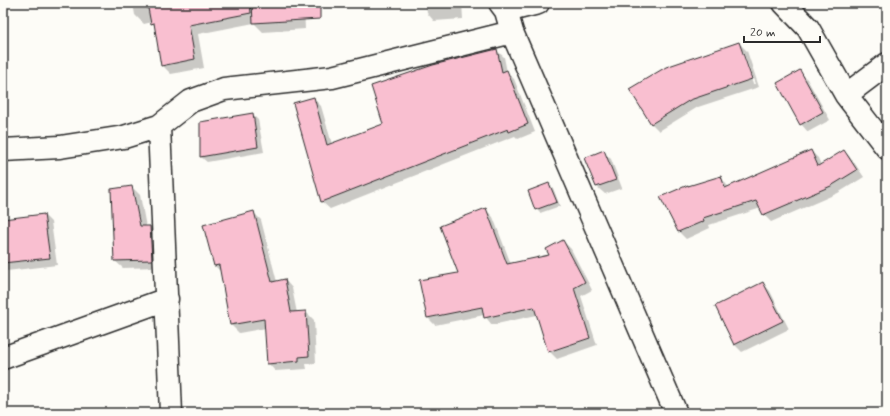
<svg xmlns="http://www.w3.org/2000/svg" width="890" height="416" viewBox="0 0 890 416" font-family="Mynerve,sans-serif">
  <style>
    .shadow { fill: #0003; fill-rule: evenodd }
    .building { fill: #f9bfd0; stroke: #2b2b2b }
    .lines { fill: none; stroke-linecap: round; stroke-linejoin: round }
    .street-casing { stroke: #2b2b2b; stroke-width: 25 }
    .street { stroke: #fdfcf7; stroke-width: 22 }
  </style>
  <rect width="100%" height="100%" fill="#fdfcf7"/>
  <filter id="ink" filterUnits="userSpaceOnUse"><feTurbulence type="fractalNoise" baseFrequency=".025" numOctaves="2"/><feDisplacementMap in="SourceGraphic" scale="8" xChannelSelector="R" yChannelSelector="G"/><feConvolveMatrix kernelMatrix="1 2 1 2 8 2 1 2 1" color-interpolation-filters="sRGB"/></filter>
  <g filter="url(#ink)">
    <!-- shadow -->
    <path class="shadow" d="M133,3H311L304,6L305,29L263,32L254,23L198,34L204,68L171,74L162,65L155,27L152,22L144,24L135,15Z
      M426,3H462L463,19L434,21L427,13Z
      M739,43L747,51L759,87L698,107L659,131L652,124ZM741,51H743L755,84H753Z
      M496,50L504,57L507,72L514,79L535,132L518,139L515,136L330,209L322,202L295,103L313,98L321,106L332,144L385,125Z
      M799,71L807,79L830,120L808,132L801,124Z
      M252,114L258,120L264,152L207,162L201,157Z
      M811,151L818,158L821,165L844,151L851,158L864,177L838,193L771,222L764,215L761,208L709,225L710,228L686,239L679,232L689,187L721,177L729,188Z
      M603,152L611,159L622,188L605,194L597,187L586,158Z
      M549,184L553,188L560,206L540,213L536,209Z
      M132,187L140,195L146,227H150L157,234L159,267L123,268L115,261Z
      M485,209L493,217L511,264L551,255L563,241L571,249L592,290L581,296L597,345L557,359L549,351L537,315L492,325L484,315L435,325L428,318L459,274Z
      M253,212L261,220L277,282L285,280L292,288L297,313L306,312L314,320L316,363L306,364L307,369L275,371L268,363L266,328L239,333L231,325L221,272L215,266Z
      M44,215L51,222L57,265L7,271L3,267V220Z
      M763,283L770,291L789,329L742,352L734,344Z"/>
    <!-- building -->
    <path class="building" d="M147,3H250L251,13L189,25L195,59L161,66L154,23L151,24Z
      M252,3H320V19L253,23Z
      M739,42L752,79L690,100L651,124L629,89L666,67Z
      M497,49L502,72L507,70L528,124L509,132L508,129L321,202L293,103L314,97L327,145L383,124L371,86L433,65Z
      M800,70L823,112L800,125L777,83Z
      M253,113L258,147L200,157V122Z
      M604,150L616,180L596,187L584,158Z
      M811,150L818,166L844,150L857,170L831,186L763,215L756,201L703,218L704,221L678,232L660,197L688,185V186L721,176L725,188Z
      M549,183L557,202L535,210L528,191Z
      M132,186L140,226H150L152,260L114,261L111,189Z
      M486,208L507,264L549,255L546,249L563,240L585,282L574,288L590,338L548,352L534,307L484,318L482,307L427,318L419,280L458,273L440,226Z
      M254,211L272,282L285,279L291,312L306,311L309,356L299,357V361L267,364L264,319L230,325L219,265L214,266L203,225Z
      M44,214L50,258L3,263V219Z
      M763,282L783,321L734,345L715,306Z"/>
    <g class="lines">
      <defs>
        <path id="street" d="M500,3L506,11L512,32L676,413
          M784,3L808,28L846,95L887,148
          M506,11L538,3
          M846,95L887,64
          M159,126L171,413
          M3,150L60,147L124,137L159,126L191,101L224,89L332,77L512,32
          M3,358L167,299"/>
      </defs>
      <!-- street casing -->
      <use href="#street" class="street-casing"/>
      <!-- street -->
      <use href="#street" class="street"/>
    </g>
  </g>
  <!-- margin -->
  <rect width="890" height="416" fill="none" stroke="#fdfcf7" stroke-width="16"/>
  <rect x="8" y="8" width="874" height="400" fill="none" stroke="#2b2b2b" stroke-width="1.5" filter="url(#ink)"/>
  <!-- scale -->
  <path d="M744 36v6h76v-6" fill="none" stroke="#2b2b2b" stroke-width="2"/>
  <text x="750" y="36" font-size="12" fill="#2b2b2b" stroke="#fdfcf7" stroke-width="3" paint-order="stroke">20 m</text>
</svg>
